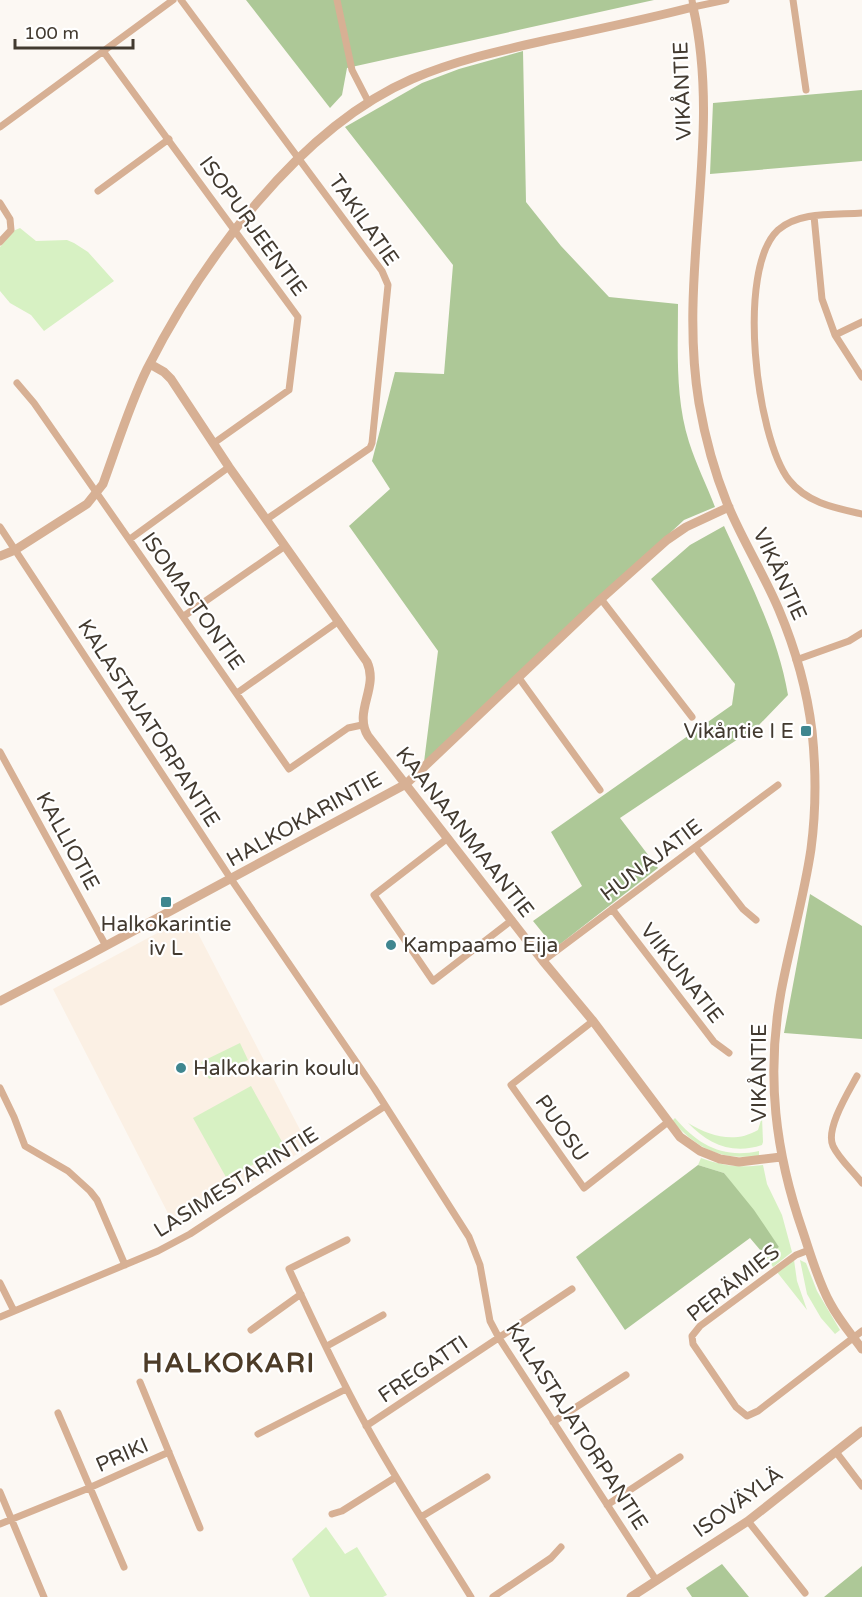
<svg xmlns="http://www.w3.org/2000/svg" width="862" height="1597" viewBox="0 0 862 1597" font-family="'Varela Round',sans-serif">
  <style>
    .built { fill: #fbf0e4 }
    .green { fill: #d7f1c3 }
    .forest { fill: #adc897 }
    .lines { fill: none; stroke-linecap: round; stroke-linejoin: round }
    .minor { stroke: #d7b094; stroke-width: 7 }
    .tertiary { stroke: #d7b094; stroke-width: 9 }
    .poi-dot { fill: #3f868f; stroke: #fff; stroke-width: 2 }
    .labels { text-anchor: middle; stroke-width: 4.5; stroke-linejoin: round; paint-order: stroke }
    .street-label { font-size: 21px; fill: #423a30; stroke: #fff }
    .poi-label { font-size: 21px; fill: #423a30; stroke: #fff; text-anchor: start }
    .district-label { font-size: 27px; font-weight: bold; letter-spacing: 1.5px; fill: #4d3c28; stroke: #fff }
  </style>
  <rect width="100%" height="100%" fill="#fcf8f3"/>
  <!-- built -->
  <path class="built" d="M189,916L309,1147L175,1227L53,989Z"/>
  <!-- green -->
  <path class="green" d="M20,228L36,241L67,240L74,243L88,252L114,281L44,331L31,315L10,303L0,291V247L13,231Z
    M240,1043L248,1060L209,1079L201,1062Z
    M251,1086L285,1147L227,1179L193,1118Z
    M762,1117L763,1142L762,1145C732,1155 708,1144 688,1123C710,1136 734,1144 758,1130Z
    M675,1118C698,1145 723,1159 759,1151V1156C720,1160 699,1150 672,1121Z
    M701,1158C723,1166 740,1168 763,1165L767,1184L782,1215L792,1252L773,1267L767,1258L779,1247L724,1173L698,1165Z
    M794,1260L797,1281L807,1310L777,1272Z
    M800,1260L806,1263L817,1291L840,1330L835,1334L821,1318L807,1294Z
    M326,1527L345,1554L357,1547L387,1595L383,1597H310L292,1559Z"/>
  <!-- forest -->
  <path class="forest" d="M246,0H654L347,68L342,95L330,108Z
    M523,51L526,202L561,246L609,297L678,304C678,350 675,398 689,442C696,464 707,486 715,507L684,520L424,762L438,651L349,526L390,489L372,461L395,372L444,374L453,265L345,127L422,83L459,69Z
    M862,90V161L710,174L713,103Z
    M724,526C749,581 778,635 788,695L759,725L620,818L658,868L555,948L533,921L582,886L551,832L732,705L735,684L651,579L690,545Z
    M810,894L862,926V1039L784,1033Z
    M698,1165L724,1173L754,1210L779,1247L767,1258L750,1238L625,1330L576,1257Z
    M722,1564L749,1597H692L686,1588Z
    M862,1566V1597H824Z"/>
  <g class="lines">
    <!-- minor -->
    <path class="minor" d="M181,0L382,271L388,285L372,443L370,448L267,519
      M337,0L352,70L369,103
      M692,0L693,7L726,0
      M793,0L806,90
      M103,51L298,317L289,390L214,443
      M0,127L173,0
      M98,191L169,139
      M0,203L10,219L11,230L0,242
      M862,213C836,215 799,211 778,230C736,269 756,437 789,480C807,503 835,508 862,514
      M814,216L822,299L835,335L862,377
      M835,335L862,322
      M17,383L34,403L289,769L348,728L362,725
      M0,527L231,879L374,1088L469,1237L480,1265L490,1321L499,1338L656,1580
      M130,539L229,467
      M601,599L692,717
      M184,616L285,546
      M796,660L849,641L862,633
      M519,678L600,790
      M237,693L339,621
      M0,752L106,946
      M448,838L374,895L433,981L512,920
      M695,847L743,909L756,920
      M612,909L714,1042L729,1053
      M543,961L778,785
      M593,1021L511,1085L584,1188L668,1122
      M857,1076C849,1091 825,1129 833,1146C839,1159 853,1171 862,1183
      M0,1088L14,1117L25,1146L68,1171L90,1191L97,1200L125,1265
      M347,1240L289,1269C313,1321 338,1374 366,1425C398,1484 436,1540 471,1597
      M809,1250L796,1255L700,1326L692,1336L693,1344L736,1407L747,1416L758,1411L862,1331
      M0,1283L14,1311
      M0,1317L158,1251L190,1234L385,1106
      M251,1330L301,1294
      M327,1346L383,1315
      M140,1382L200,1528
      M58,1413L124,1567
      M553,1422L626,1375
      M366,1426L572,1289
      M258,1434L346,1389
      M836,1452L862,1486
      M0,1492L44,1597
      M607,1505L680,1457
      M332,1514L342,1511L396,1477
      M421,1517L487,1477
      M748,1521L805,1593
      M0,1524L89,1488L169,1452
      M493,1597L551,1558L561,1547"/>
    <!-- tertiary -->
    <path class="tertiary" d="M150,364L164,372L171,379L229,467L367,662C379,688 353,711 368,736L543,961L593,1021L680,1137L700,1151L720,1159L739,1162L781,1157
      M0,556L15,550L87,504L103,484C117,446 129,406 147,369C201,262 299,128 412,79C454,61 498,51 543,41C593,30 643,20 693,7C723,138 677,271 699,403C705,437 714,471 727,503C742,540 764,574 779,610C795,648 807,690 812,731C816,769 816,811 811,849C804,897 790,944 781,992C766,1076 775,1152 803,1232C811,1256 818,1281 830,1303C839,1320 851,1334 862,1349
      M0,1001L87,956L406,784L601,599L667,540L686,527L729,507
      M631,1597L748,1521L862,1431"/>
  </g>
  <!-- markers -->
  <g class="poi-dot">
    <rect x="800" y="725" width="12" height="12" rx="3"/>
    <rect x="160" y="896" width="12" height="12" rx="3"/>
    <circle cx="391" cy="945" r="6"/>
    <circle cx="181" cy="1068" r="6"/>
  </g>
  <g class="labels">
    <!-- street labels -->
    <g class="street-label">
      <text transform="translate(682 91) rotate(-92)" y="7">VIKÅNTIE</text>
      <text transform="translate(364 220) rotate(55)" y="7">TAKILATIE</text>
      <text transform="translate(253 226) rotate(54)" y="7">ISOPURJEENTIE</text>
      <text transform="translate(780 574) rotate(65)" y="7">VIKÅNTIE</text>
      <text transform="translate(193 601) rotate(55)" y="7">ISOMASTONTIE</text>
      <text transform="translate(149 723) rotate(57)" y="7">KALASTAJATORPANTIE</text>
      <text transform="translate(304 819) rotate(-29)" y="7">HALKOKARINTIE</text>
      <text transform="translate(465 832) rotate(52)" y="7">KAANAANMAANTIE</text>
      <text transform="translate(68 841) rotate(61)" y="7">KALLIOTIE</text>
      <text transform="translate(651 860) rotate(-37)" y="7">HUNAJATIE</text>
      <text transform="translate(682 973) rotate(52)" y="7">VIIKUNATIE</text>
      <text transform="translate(759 1073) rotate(-90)" y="7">VIKÅNTIE</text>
      <text transform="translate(562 1128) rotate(55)" y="7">PUOSU</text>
      <text transform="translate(236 1182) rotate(-32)" y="7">LASIMESTARINTIE</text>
      <text transform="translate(733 1283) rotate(-38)" y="7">PERÄMIES</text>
      <text transform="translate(423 1369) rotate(-34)" y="7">FREGATTI</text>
      <text transform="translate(577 1426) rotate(57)" y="7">KALASTAJATORPANTIE</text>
      <text transform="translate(122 1455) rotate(-24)" y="7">PRIKI</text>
      <text transform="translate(738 1502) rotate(-36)" y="7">ISOVÄYLÄ</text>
    </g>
    <!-- poi labels -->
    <g class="poi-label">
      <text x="794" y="738" text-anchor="end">Vikåntie I E</text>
      <text x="166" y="931" text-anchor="middle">Halkokarintie<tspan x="166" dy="24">iv L</tspan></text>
      <text x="403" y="952">Kampaamo Eija</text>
      <text x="193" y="1075">Halkokarin koulu</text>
    </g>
    <!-- district labels -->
    <g class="district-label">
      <text x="229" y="1372">HALKOKARI</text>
    </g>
  </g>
  <!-- scale -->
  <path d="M15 39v9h118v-9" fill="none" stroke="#423a30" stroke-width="3"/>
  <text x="24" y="39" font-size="18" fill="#423a30" stroke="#ffffff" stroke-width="4.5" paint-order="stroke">100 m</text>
</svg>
